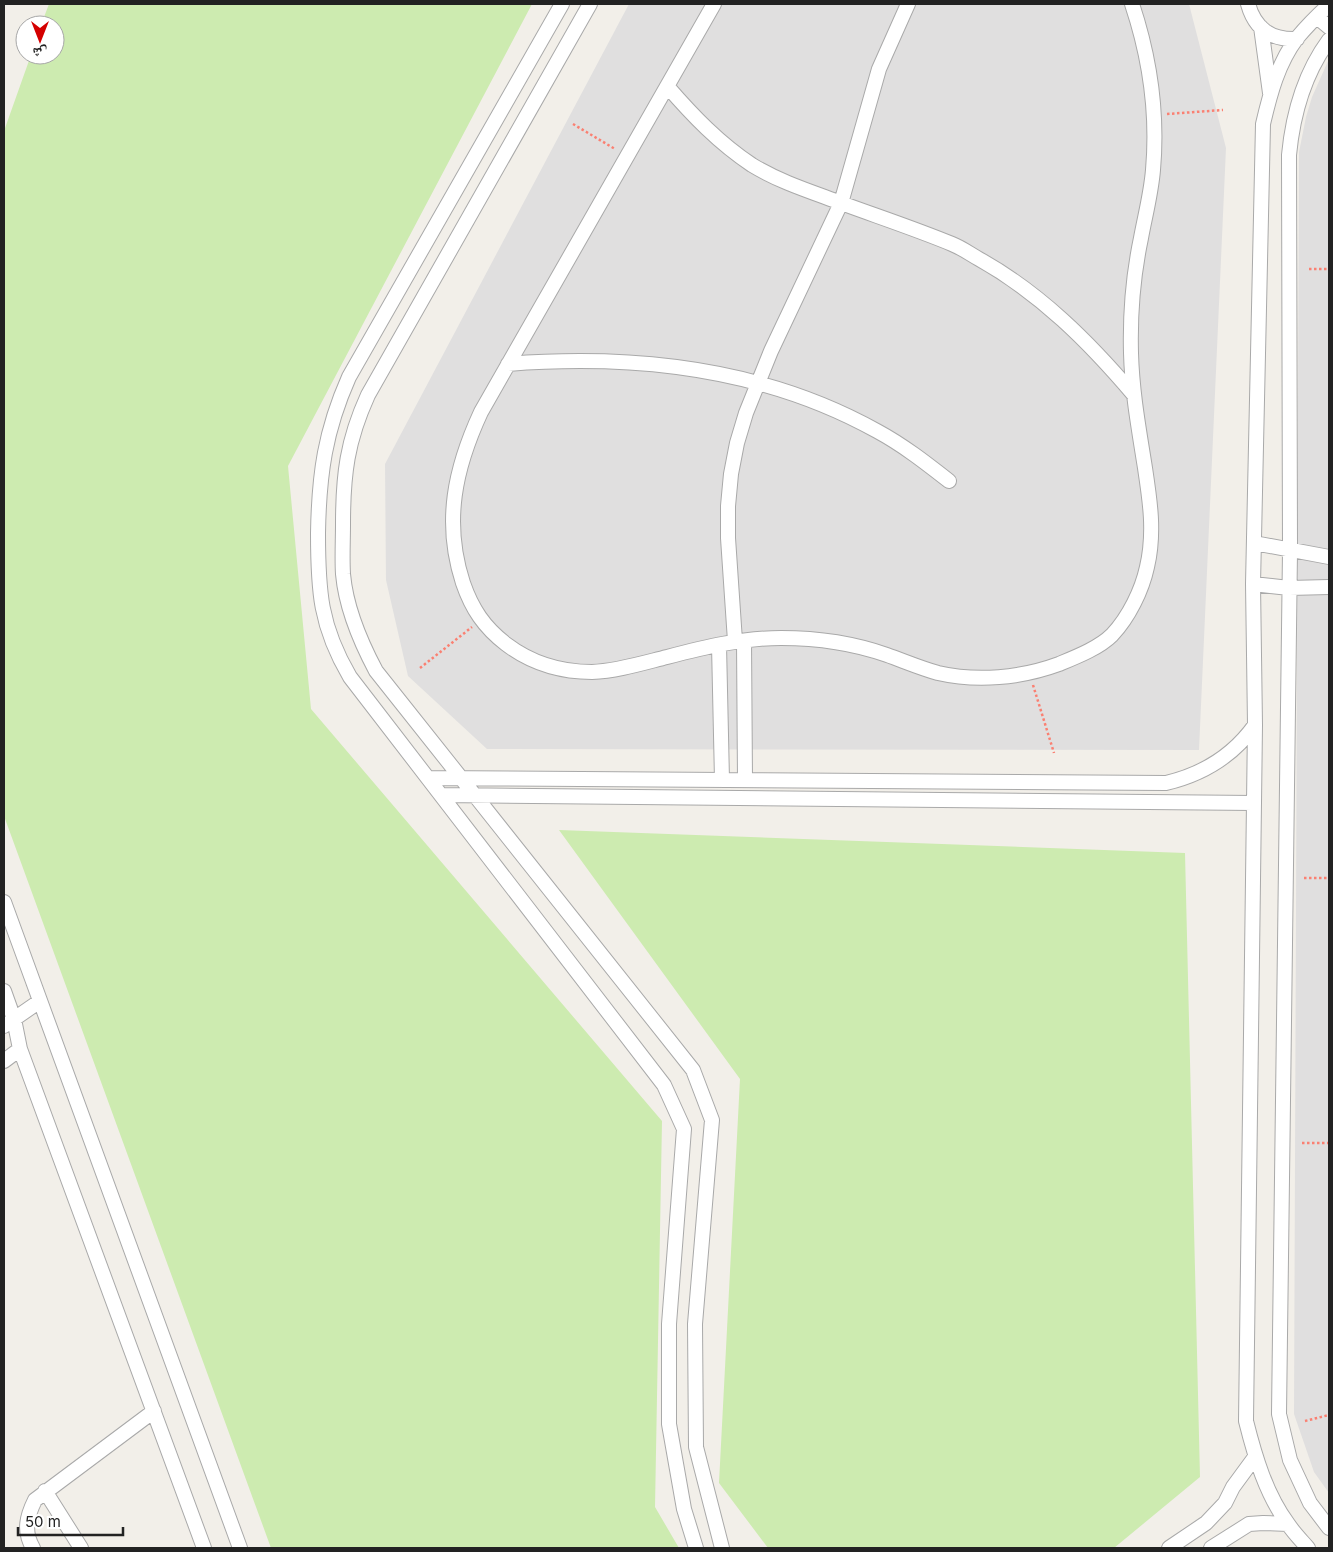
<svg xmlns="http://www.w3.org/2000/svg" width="1333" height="1552" viewBox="0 0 1333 1552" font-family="Inter,'Noto Naskh Arabic',sans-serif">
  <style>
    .residential { fill: #e0dfdf }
    .grass { fill: #cdebb0 }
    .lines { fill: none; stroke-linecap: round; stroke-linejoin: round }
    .minor-casing { stroke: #a9a9a9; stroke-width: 16 }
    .path { stroke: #fa8072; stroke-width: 2.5; stroke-dasharray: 2.5 2.5; stroke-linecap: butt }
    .minor { stroke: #fff; stroke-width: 14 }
  </style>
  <rect width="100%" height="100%" fill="#f2efe9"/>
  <!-- residential -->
  <path class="residential" d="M629,4H1189L1226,148L1199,750L487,749L408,676L386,580L385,464Z
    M1329,59V1493L1314,1472L1294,1414L1299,152L1306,117L1312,97Z"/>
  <!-- grass -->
  <path class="grass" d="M49,4H532L288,466L311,709L662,1121L655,1507L679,1548H271L4,816V131L31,55H55V25H41Z
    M559,830L1185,853L1200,1477L1114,1548H768L719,1483L740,1079Z"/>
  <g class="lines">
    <defs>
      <path id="minor" d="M562,4L349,377C325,431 319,474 318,533C318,591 320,626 350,677L664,1085L684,1129L669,1324V1424L684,1509L696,1548
        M590,4L368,395C347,441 343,475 343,524C343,541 342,558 343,574C346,608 360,641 376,671L693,1070L712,1120L695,1324L696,1447L722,1548
        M714,4L481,412C455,468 443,522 463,583C472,609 484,627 506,644C531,663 561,672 592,672C617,671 643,663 667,657C705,647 742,638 781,638C816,638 853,643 887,655C904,661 920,668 938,673C977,682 1021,678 1059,664C1076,657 1099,648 1112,635C1129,617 1142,590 1147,567C1155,533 1150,501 1145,468C1139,430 1132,392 1131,353C1130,315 1133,276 1141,238C1145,216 1151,194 1153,170C1158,113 1150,58 1132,4
        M1248,4C1255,29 1271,40 1297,39
        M1317,17L1329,27
        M1261,27L1270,93
        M1329,40C1304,74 1293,113 1289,155L1290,551L1279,1414L1290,1460L1310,1503L1329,1528
        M667,86C693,116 719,143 752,165C775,179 800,188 825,197C867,213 911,227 952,244C962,248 970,254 979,259C1040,293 1089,342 1134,395
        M508,364C635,354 764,368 877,431C903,445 926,463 949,481
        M1254,543L1329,557
        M1253,584L1289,588L1329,587
        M735,641L728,538V506L731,474L737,443L746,413L771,351L841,203L879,69L908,4
        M744,641L745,780
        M719,645L722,780
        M429,778L1166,783C1204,774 1233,756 1255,725
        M442,795L1254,803
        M4,902L240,1548
        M4,991L14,1019L20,1049L204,1548
        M4,1026L40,1001
        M4,1061L20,1049
        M45,1491L81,1548
        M33,1548C23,1531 27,1516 35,1500L154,1411
        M1169,1548L1206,1523L1225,1503L1233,1487L1255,1457
        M1211,1548L1249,1524L1263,1523L1288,1524
        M1308,1548C1301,1540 1294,1533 1288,1524C1266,1494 1255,1457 1246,1421L1255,725L1253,584L1263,124C1270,94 1278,63 1297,38C1307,26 1318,15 1329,5"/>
    </defs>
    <!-- minor casing -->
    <use href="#minor" class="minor-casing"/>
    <!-- path -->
    <path class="path" d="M1167,114L1223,110
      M573,124L615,149
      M1309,269H1329
      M420,668L472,627
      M1033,685L1054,753
      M1304,878H1329
      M1302,1143H1329
      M1305,1421L1329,1415"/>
    <!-- minor -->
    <use href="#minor" class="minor"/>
  </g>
  <!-- border -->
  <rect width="1333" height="1552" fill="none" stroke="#222222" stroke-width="10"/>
  <!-- north arrow -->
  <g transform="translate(40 40) rotate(180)"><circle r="24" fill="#ffffff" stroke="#a7a7a7"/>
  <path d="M0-4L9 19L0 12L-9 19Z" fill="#d40000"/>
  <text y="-8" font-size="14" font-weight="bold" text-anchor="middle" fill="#222222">ش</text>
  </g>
  <!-- scale -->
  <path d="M18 1527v8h105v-8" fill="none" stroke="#222222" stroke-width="2.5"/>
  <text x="25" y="1527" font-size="15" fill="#222222" stroke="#ffffff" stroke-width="4" paint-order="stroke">50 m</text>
</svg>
